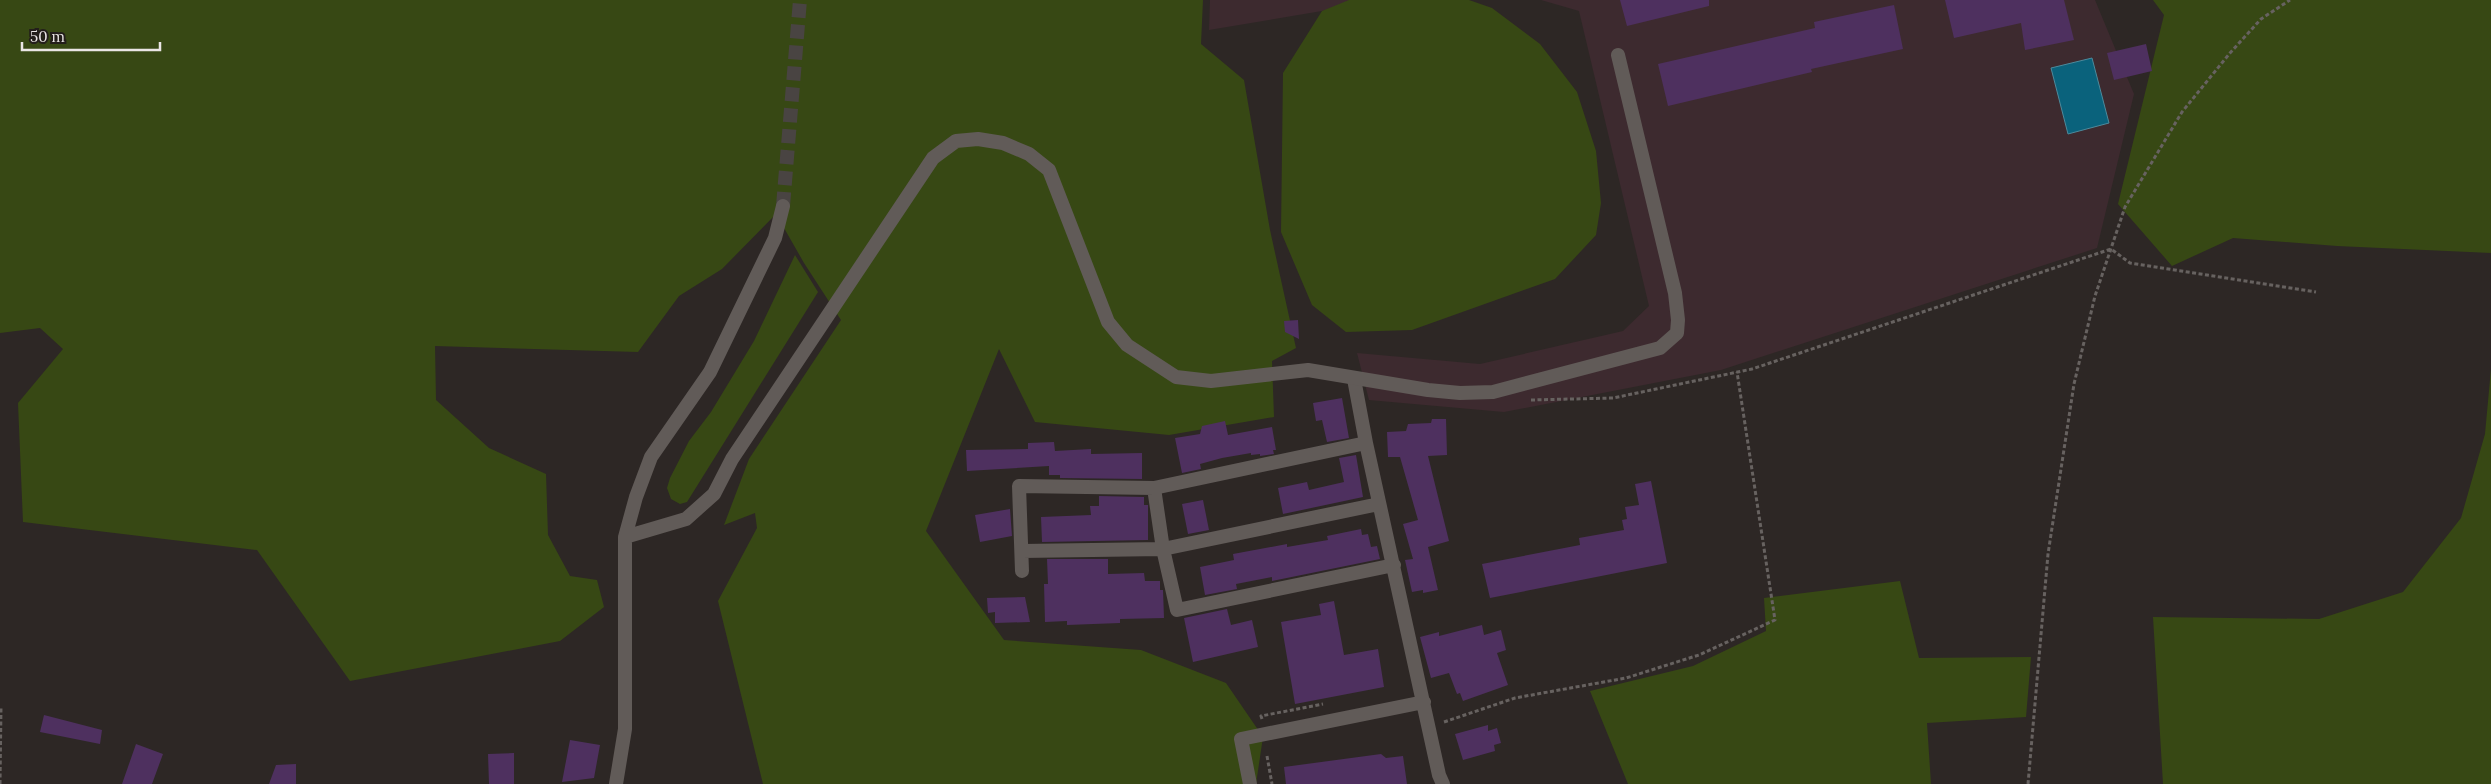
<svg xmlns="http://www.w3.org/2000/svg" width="2491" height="784" viewBox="0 0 2491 784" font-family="Lora,serif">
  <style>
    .education { fill: #3d2a2f }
    .green { fill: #374814 }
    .water { fill: #0a627c; stroke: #4d8a9c }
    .building { fill: #4e305f }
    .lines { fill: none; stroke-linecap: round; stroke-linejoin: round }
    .minor-tunnel { stroke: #494442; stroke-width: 14; stroke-dasharray: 14 7; stroke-linecap: butt }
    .path { stroke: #676260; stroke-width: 3; stroke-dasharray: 4 2.5; stroke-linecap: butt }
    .minor { stroke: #615b58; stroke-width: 14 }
    .tertiary { stroke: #615b58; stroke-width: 14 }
  </style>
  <rect width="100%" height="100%" fill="#2d2725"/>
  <!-- education -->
  <path class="education" d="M1210,0H1387L1209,30Z
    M1541,0H2095L2134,94L2097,248L1721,370L1504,412L1369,400L1357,353L1480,364L1623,331L1649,306L1579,11Z"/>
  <!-- green -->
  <path class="green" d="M0,0H1203L1201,44L1244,80L1270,230L1296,348L1272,361L1274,417L1169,435L1035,422L999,349L926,531L1004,640L1141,650L1226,683L1263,737L1256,784H763L718,601L757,528L755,513L724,525L749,459L841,320L804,263L776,214L722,269L679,296L638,352L435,346L436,400L489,448L546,474L548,535L570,576L597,580L604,607L560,641L350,681L257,550L23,522L18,403L63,349L40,328L0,333Z
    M1349,0H1469L1492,8L1540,44L1577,92L1596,151L1601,203L1596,235L1555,279L1412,330L1346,332L1312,305L1281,232L1283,73L1322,11Z
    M2153,0H2491V253L2337,246L2233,238L2172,266L2118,204L2164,15Z
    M795,255L818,292L687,502L680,504L671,499L667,488L670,478L689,441L711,412L754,341Z
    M2491,369V784H2163L2153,617L2319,619L2403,592L2461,518L2485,434Z
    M1900,581L1919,658L2031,657L2026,717L1927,723L1931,784H1628L1590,691L1693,666L1766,631L1764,598Z"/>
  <!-- water -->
  <path class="water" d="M2092,58L2109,123L2068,134L2051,68Z"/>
  <!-- building -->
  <path class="building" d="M1620,0H1709V6L1627,26Z
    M1945,0H2064L2074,40L2025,50L2021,23L1954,38Z
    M1894,5L1903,49L1811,69L1812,72L1668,106L1658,64L1815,28L1814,22Z
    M2146,44L2152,71L2114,80L2107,53Z
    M1298,320L1299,339L1285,332L1284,321Z
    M1342,398L1349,438L1327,442L1322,420L1316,421L1313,403Z
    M1432,419H1446L1447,455L1428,456L1449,541L1428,547L1438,590L1423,593V590L1412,592L1405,560L1413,559L1403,524L1418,520L1400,457H1388L1387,432L1406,431L1408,424L1431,423Z
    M1225,421L1228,435L1272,427L1276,450H1273L1274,454L1260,456V454L1251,455V453L1222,458L1200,464L1201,469L1182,473L1175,438L1200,434L1202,426Z
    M1054,442L1055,451L1091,449V454L1142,453V479L1060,478V475H1049V466L967,471L966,450L1028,449V443Z
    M1356,455L1363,497L1283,514L1278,488L1307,482L1309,490L1344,482L1339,458Z
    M1651,481L1667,563L1490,598L1482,564L1580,545L1579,538L1624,530L1622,520L1627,519L1625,507L1639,505L1635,484Z
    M1099,496L1144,497V505H1148V540L1042,542L1041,517L1091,515L1090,506H1099Z
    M1203,500L1209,530L1188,534L1182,504Z
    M1010,509L1012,536L980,542L975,515Z
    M1361,529L1362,535L1368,534L1371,547L1377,546L1380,559L1272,581V577L1236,584L1237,589L1205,595L1200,567L1234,560L1233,554L1287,544V547L1328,540L1327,536Z
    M1047,559H1108V574L1144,573L1145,581H1160V590H1163L1164,618L1120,619V623L1067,625V621L1045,622L1044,584H1048Z
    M1025,597L1030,622L995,623V612L988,613L987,598Z
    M1334,601L1344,655L1378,649L1384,687L1295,704L1281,622L1321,615L1319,604Z
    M1227,609L1231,625L1252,620L1258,647L1193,662L1184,618Z
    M1482,625L1484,635L1501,630L1506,650L1497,653L1508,685L1463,701L1460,693L1457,694L1449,673L1431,678L1420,637L1439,632V636Z
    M44,715L102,730L100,744L40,732Z
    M1488,725V731L1497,728L1501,743L1494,745L1495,751L1463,760L1455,734Z
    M570,740L600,745L594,778L562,782Z
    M136,744L163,754L152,784H122Z
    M514,753V784H489L488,754Z
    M1381,754L1386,758L1403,756L1407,784H1286L1284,767Z
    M296,764V784H269L276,765Z"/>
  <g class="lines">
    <!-- minor-tunnel -->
    <path class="minor-tunnel" d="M783,206L800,0"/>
    <!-- path -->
    <path class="path" d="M1531,400L1613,398L1752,369L2111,249L2130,263L2316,292
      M1262,719L1261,716L1323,704
      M1444,722L1515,698L1626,678L1699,655L1775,620L1737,372
      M1267,756L1272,784
      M0,784L1,706
      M2028,784L2048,554L2074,384L2095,296L2125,207L2182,112L2230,53L2261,19L2290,0"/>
    <!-- minor -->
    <path class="minor" d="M1354,379L1366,443L1439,775L1443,784
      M1154,488L1163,549L1177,610L1394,565
      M1022,551L1163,549L1379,504
      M1022,571L1019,486L1154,488L1366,443
      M1250,784L1241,739L1424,702"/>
    <!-- tertiary -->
    <path class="tertiary" d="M625,537L686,519L714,494L732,459L933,158L956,141L978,139L1003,143L1029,154L1049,170L1108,322L1127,345L1176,377L1211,381L1308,370L1428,390L1460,393L1493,392L1660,348L1677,333L1678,320L1675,293L1618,55
      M616,784L625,729V537L636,497L651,457L710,372L775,238L783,206"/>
  </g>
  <!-- scale -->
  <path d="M22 42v8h138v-8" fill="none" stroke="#eae6e5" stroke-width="2.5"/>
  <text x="30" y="42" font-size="15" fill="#eae6e5" stroke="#231e1b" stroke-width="4" paint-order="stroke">50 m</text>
</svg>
